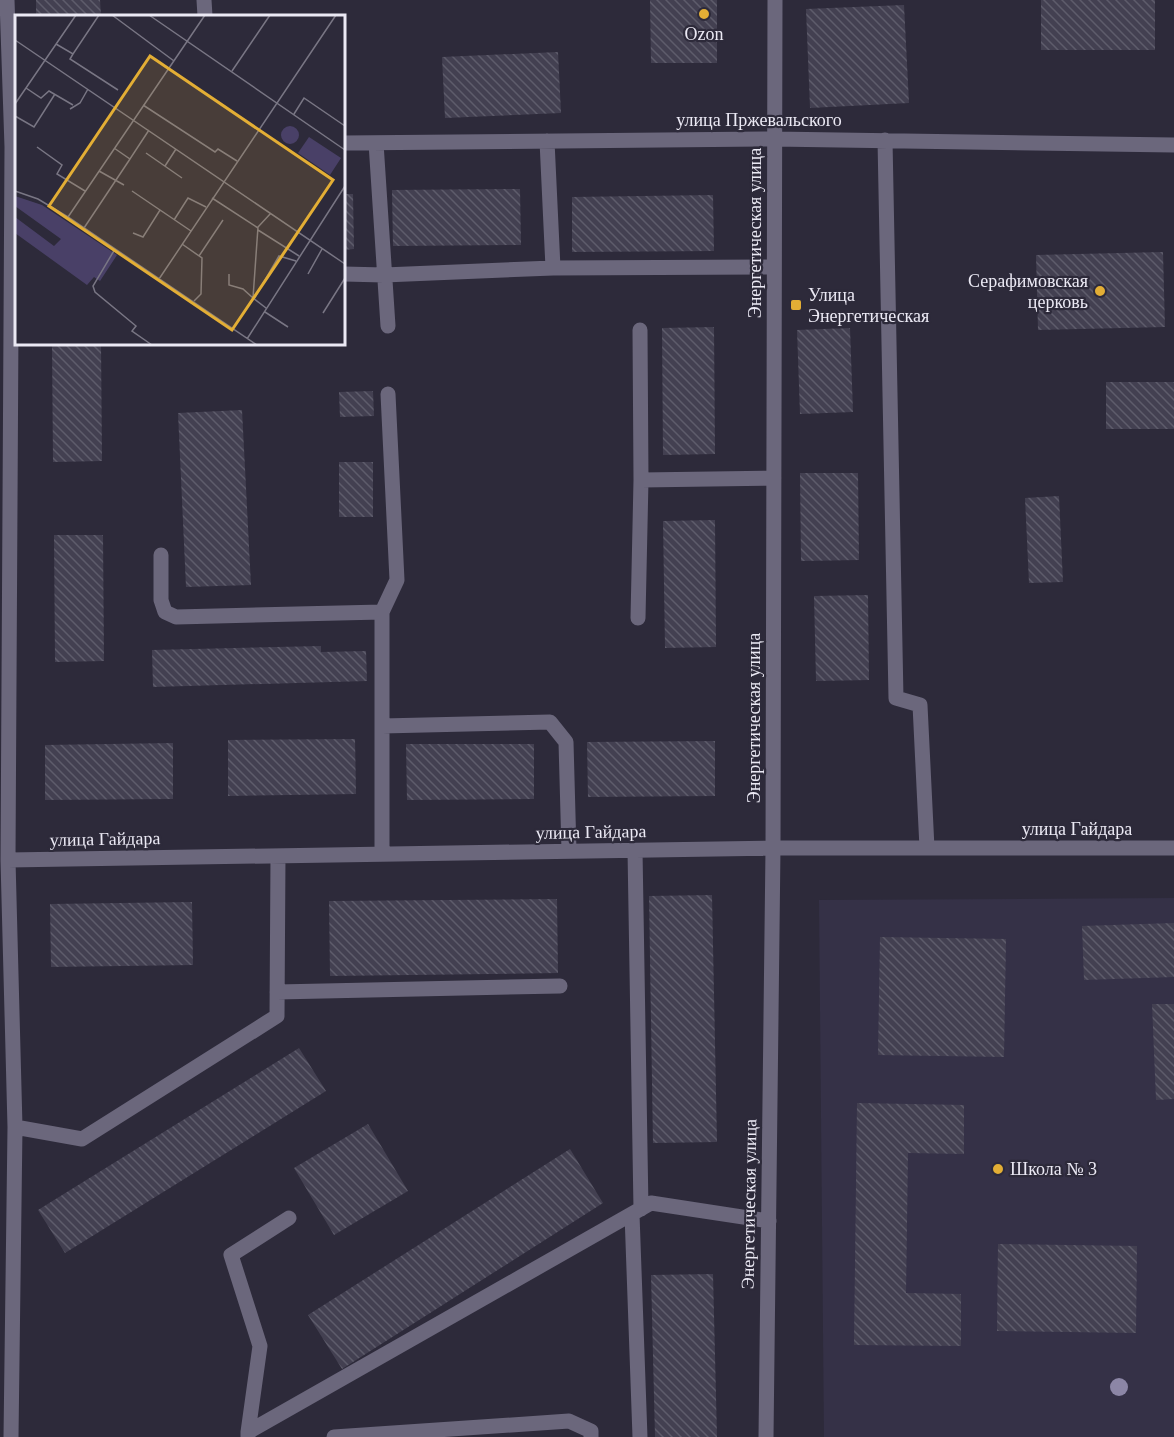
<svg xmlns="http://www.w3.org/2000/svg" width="1174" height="1437" viewBox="0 0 1174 1437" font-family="Georgia,serif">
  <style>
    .built { fill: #353147 }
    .building { fill: url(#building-back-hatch) }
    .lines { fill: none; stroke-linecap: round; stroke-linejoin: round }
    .minor { stroke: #6b677c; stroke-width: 15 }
    .tree { fill: #8c86a6 }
    .poi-dot { fill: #e3ae35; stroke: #2d2a3a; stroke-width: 2 }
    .labels { text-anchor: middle; stroke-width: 4.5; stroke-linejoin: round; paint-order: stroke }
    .poi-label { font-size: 18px; fill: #ebe9f4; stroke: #2d2a3a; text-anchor: start }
    .street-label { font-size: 18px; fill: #ebe9f4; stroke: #2d2a3a }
    .inset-road { fill: none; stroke: #797684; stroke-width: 1.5 }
    .view { fill: #e3ae35; fill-opacity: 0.15; stroke: #e3ae35; stroke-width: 3 }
    .inset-edge { fill: none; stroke: #ebe9f4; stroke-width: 3 }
  </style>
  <defs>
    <pattern id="building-back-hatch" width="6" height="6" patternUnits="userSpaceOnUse" patternTransform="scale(1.5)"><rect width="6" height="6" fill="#434051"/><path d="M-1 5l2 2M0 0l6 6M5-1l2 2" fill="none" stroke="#5e5c6b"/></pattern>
  </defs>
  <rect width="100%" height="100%" fill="#2d2a3a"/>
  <!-- built -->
  <path class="built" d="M1174,898V1437H824L819,900Z"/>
  <!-- building -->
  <path class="building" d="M36,0H100L101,16H36Z
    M650,0H717V63H651Z
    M1041,0H1155V50H1041Z
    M904,5L909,103L810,108L806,9Z
    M558,52L561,113L445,118L442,57Z
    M520,189L521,245L393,246L392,190Z
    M344,194H353L354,249L344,250Z
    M713,195L714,251L572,252V197Z
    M1163,252L1165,327L1038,330L1036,255Z
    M714,327L715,454L663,455L662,328Z
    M850,328L853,412L800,414L797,330Z
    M52,344H101L102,461L53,462Z
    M1106,382H1174V429H1106Z
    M373,391L374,416L340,417L339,392Z
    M242,410L251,585L186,587L178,413Z
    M339,462H373V517H339Z
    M800,473H858L859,560L801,561Z
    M1059,496L1063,582L1029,583L1025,498Z
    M715,520L716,647L665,648L663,521Z
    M54,535H103L104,661L55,662Z
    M868,595L869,680L816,681L814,596Z
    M321,646V652L366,651L367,681L153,687L152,650Z
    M355,739L356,794L228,796V740Z
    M715,741V796L588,797L587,742Z
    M173,743V799L45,800V745Z
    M406,744H534V799L407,800Z
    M712,895L717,1142L653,1143L649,896Z
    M557,899L558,973L330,976L329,901Z
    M192,902L193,965L51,967L50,904Z
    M1174,923V977L1084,980L1082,926Z
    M880,937L1006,939L1004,1057L878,1055Z
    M1152,1004H1174V1099L1156,1100Z
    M299,1048L326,1091L65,1253L38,1210Z
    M857,1103L964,1105V1154L908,1153L906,1293L961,1294V1346L854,1345Z
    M368,1124L408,1191L334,1235L294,1168Z
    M570,1149L603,1203L342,1369L308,1315Z
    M998,1244L1137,1246L1136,1333L997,1331Z
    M713,1274L717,1437H655L651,1275Z"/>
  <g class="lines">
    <!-- minor -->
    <path class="minor" d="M7,0L12,147L8,860L15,1127L11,1437
      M204,0L205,16
      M885,140L896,698L920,705L927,848
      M547,141L553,268L774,267
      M344,143L774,139L1174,145
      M376,143L388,326
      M344,274L384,275L553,268
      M641,480L774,478
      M161,555V600L165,612L176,617L382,612V854
      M382,612L397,580L388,394
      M638,618L641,480L640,330
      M382,726L550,722L566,742L569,851
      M635,850L641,1209
      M8,860L773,848H1174
      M277,992L560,986
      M15,1127L82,1139L277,1016L278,856
      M632,1214L640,1437
      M248,1432L260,1346L231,1255L289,1218
      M248,1437V1432L651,1203L769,1221
      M334,1437L569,1421L591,1431V1437
      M766,1437L773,848L775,0"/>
  </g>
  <!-- trees -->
  <circle class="tree" cx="1119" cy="1387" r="9"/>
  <!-- markers -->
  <g class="poi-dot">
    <circle cx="704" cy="14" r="6"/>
    <circle cx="1100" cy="291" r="6"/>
    <rect x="790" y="299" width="12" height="12" rx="3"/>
    <circle cx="998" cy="1169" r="6"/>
  </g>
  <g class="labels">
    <!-- poi labels -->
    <g class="poi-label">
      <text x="704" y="40" text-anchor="middle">Ozon</text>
      <text x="1088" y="287" text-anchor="end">Серафимовская<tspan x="1088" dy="21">церковь</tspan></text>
      <text x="808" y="301">Улица<tspan x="808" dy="21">Энергетическая</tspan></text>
      <text x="1010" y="1175">Школа № 3</text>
    </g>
    <!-- street labels -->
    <g class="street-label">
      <text x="759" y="126">улица Пржевальского</text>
      <text transform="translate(755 233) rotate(-90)" y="6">Энергетическая улица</text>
      <text transform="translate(754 718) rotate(-90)" y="6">Энергетическая улица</text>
      <text x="1077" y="835">улица Гайдара</text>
      <text transform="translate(591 832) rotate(-1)" y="6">улица Гайдара</text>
      <text transform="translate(105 839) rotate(-1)" y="6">улица Гайдара</text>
      <text transform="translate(749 1204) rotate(-89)" y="6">Энергетическая улица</text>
    </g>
  </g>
  <!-- overview -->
  <g transform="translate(15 15)">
    <rect width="330" height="330" fill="#2d2a3a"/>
    <path d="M0,181L27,190L102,240L85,266L79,262L72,270L0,218V202L39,231L46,224L0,191Z" fill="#494067"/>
    <path d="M266 120a9 9 0 1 1 18 0a9 9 0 1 1-18 0ZM294,122L326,143L315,160L283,138Z" fill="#494067"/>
    <path class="inset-road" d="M97,0L159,46M134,0L330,135M0,25L330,249M41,29L58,39L84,0M58,39L55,44L103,75M217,56L255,0M11,73L26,83L34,76L58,90M0,89L61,0M128,90L200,137L203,134L222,146M55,94L65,88L73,74M279,99L289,83L330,111M0,101L19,112L40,79M22,132L47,150L42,159L70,176M99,133L115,144L134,115M131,138L167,163M150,151L161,134M84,156L109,170M0,176L23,184L53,202L242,330M117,176L145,195M197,183L243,213M53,202L190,0M159,205L173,183L191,192M69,213L115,144M243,215L284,241M118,218L128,222L145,195L176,216M167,229L187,243L186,279L179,286M100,234L78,271L80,277L121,311L117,316L137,330M184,241L208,205M214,259V270L228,274L238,283M293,259L307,234M144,264L321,0M239,284L264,241L281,246M251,293L238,283L243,212L256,198M250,297L273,312M308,298L330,263M232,324L330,171"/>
    <path class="view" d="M135,41L318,165L217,315L34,191Z"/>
    <rect width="330" height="330" class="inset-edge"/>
  </g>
</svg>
